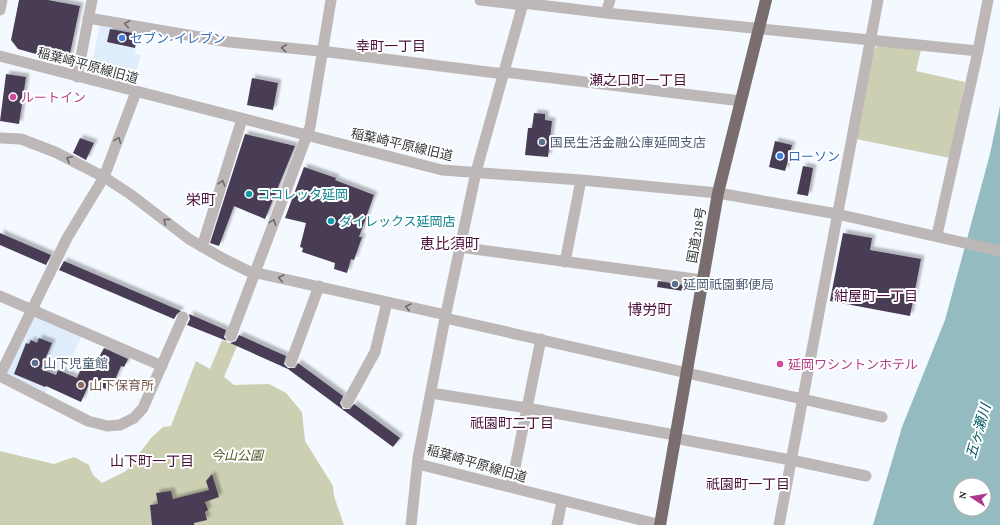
<svg xmlns="http://www.w3.org/2000/svg" width="1000" height="525" viewBox="0 0 1000 525" font-family="'Crimson Pro','Noto Sans JP',serif">
  <style>
    .built { fill: #e0edfd }
    .green { fill: #cccfb2 }
    .water { fill: #94bbc0; fill-rule: evenodd }
    .building { fill: #483d55; filter: url(#shadow) }
    .lines { fill: none; stroke-linecap: round; stroke-linejoin: round }
    .minor { stroke: #bdb7b7; stroke-width: 11 }
    .highway { stroke: #7a6d6d; stroke-width: 12 }
    .oneway { stroke: #6b6a6d }
    .shop-dot { fill: #3f7fe0; stroke: #fff; stroke-width: 1.5 }
    .hotel-dot { fill: #d1479c; stroke: #fff; stroke-width: 1.5 }
    .service-dot { fill: #5c6f8a; stroke: #fff; stroke-width: 1.5 }
    .culture-dot { fill: #0f9aa8; stroke: #fff; stroke-width: 1.5 }
    .education-dot { fill: #8d6e63; stroke: #fff; stroke-width: 1.5 }
    .labels { text-anchor: middle; stroke-width: 4; stroke-linejoin: round; paint-order: stroke }
    .shop-label { font-size: 13px; fill: #366cbe; stroke: #fff; text-anchor: start }
    .street-label { font-size: 13px; fill: #34373b; stroke: #fff }
    .hotel-label { font-size: 13px; fill: #b23c85; stroke: #fff; text-anchor: start }
    .service-label { font-size: 13px; fill: #4e5e75; stroke: #fff; text-anchor: start }
    .culture-label { font-size: 13px; fill: #0d838f; stroke: #fff; text-anchor: start }
    .education-label { font-size: 13px; fill: #785e54; stroke: #fff; text-anchor: start }
    .park-label { font-size: 13px; font-style: italic; fill: #545725; stroke: #fff }
    .neighbourhood-label { font-size: 14px; fill: #4a113b; stroke: #fff }
    .water-label { font-size: 14px; font-style: italic; fill: #085c65; stroke: #fff }
    .quarter-label { font-size: 15px; fill: #4a113b; stroke: #fff }
  </style>
  <defs>
    <filter id="shadow"><feDropShadow dx="3.5" dy="-3.5" stdDeviation="1" flood-color="#0004"/></filter>
  </defs>
  <rect width="100%" height="100%" fill="#f4f9ff"/>
  <!-- built -->
  <path class="built" d="M100,24L139,31L135,54L141,55L134,80L91,69Z
    M34,316L82,336L66,370L57,367L44,396L7,373Z"/>
  <!-- green -->
  <path class="green" d="M880,44L921,50L916,71L965,82L950,158L856,139L871,52Z
    M222,340L237,346L224,377L234,385L269,384L286,393L302,412L305,441L333,486L334,496L344,525H0V451L54,464L74,457L89,465L93,475L102,483L126,471L151,438L163,427L171,426L196,361L210,369Z"/>
  <!-- water -->
  <path class="water" d="M1000,106V525H873L902,427L945,320L990,154ZM960,485H984V509H960Z"/>
  <!-- building -->
  <path class="building" d="M19,0H48L80,6L68,63L18,49L11,40Z
    M110,29L138,34L135,48L107,42Z
    M6,74L26,77L19,124L0,121Z
    M252,78L278,83L273,110L247,105Z
    M534,113L545,114V120L552,121L548,157L525,155L528,128H532Z
    M245,134L295,146L265,219L234,206L219,246L210,243Z
    M80,138L94,143L86,160L73,153Z
    M775,141L792,145L785,171L769,167Z
    M803,166L813,168L808,196L797,194Z
    M304,167L336,178L335,180L374,195L359,237H362L354,260L351,259L347,273L334,269L335,263L302,252L303,248L300,247L306,223L285,218Z
    M0,233L51,255L46,265L0,245Z
    M843,233L872,238L870,250L921,259L910,316L830,301Z
    M64,261L181,311L177,314L174,319L59,270Z
    M658,281L684,285L683,291L657,287Z
    M189,314L226,330L224,337L227,341L187,325L190,319Z
    M239,335L286,356L284,364L288,368H295L298,363L343,396L340,403L343,409H350L354,404L400,438L393,447L288,369L230,343L236,341Z
    M39,338L52,343L41,369L56,375L58,370L77,378L82,366L92,370L104,348L128,359L124,367L121,366L110,391L90,382L81,402L46,386L45,387L14,374L26,343L29,344L31,340L37,343Z
    M212,474L219,497L205,502L208,510L205,512L207,520L194,523V525H152L150,505L158,504L156,493L171,491L173,499L209,490L206,481Z"/>
  <g class="lines">
    <!-- minor -->
    <path class="minor" d="M480,0L522,5
      M523,3L606,13L978,51
      M0,10L2,0
      M606,13L610,0
      M88,18L229,42L329,52L504,74
      M0,56L442,170L581,180L718,193L837,214L1000,251
      M504,72L741,101
      M77,77L92,0
      M0,138L21,139L55,152L104,177L130,194L189,239L222,258L248,271L446,315
      M937,235L978,51L988,0
      M202,247L242,119
      M459,247L702,280
      M565,262L581,180
      M0,296L162,366
      M445,318L882,417
      M231,336L310,127L331,0
      M291,362L319,286
      M0,375L67,238L104,177L136,92
      M0,376L88,421L107,426L120,425L134,418L143,408L183,317
      M431,393L527,408L675,435
      M347,403L375,352L387,302
      M674,438L791,460L866,476
      M418,464L661,525
      M511,487L541,339
      M411,525L418,458L445,318L476,172L524,0
      M557,525L562,501
      M779,525L878,0"/>
    <!-- highway -->
    <path class="highway" d="M660,525L718,193L766,0"/>
  </g>
  <!-- one-way arrows -->
  <defs><path id="oneway-chevron" d="M-2-3.5L2.5 0L-2 3.5" fill="none" stroke-width="1.6" stroke-linecap="round" stroke-linejoin="round"/></defs>
  <g class="oneway">
    <use href="#oneway-chevron" transform="translate(127 24) rotate(-170)"/>
    <use href="#oneway-chevron" transform="translate(284 48) rotate(-174)"/>
    <use href="#oneway-chevron" transform="translate(118 140) rotate(-69)"/>
    <use href="#oneway-chevron" transform="translate(69 159) rotate(-154)"/>
    <use href="#oneway-chevron" transform="translate(222 183) rotate(-72)"/>
    <use href="#oneway-chevron" transform="translate(166 221) rotate(-141)"/>
    <use href="#oneway-chevron" transform="translate(273 222) rotate(-69)"/>
    <use href="#oneway-chevron" transform="translate(281 278) rotate(-167)"/>
    <use href="#oneway-chevron" transform="translate(408 307) rotate(-167)"/>
  </g>
  <!-- markers -->
  <g class="shop-dot">
    <circle cx="122" cy="38" r="4"/>
    <circle cx="780" cy="156" r="4"/>
  </g>
  <g class="hotel-dot">
    <circle cx="13" cy="97" r="4"/>
    <circle cx="780" cy="364" r="4"/>
  </g>
  <g class="service-dot">
    <circle cx="542" cy="142" r="4"/>
    <circle cx="675" cy="284" r="4"/>
    <circle cx="35" cy="363" r="4"/>
  </g>
  <g class="culture-dot">
    <circle cx="249" cy="194" r="4"/>
    <circle cx="331" cy="221" r="4"/>
  </g>
  <circle class="education-dot" cx="81" cy="385" r="4"/>
  <g class="labels">
    <!-- shop labels -->
    <g class="shop-label">
      <text x="130" y="43">セブン-イレブン</text>
      <text x="788" y="161">ローソン</text>
    </g>
    <!-- street labels -->
    <g class="street-label">
      <text transform="translate(88 65) rotate(15)" y="5">稲葉崎平原線旧道</text>
      <text transform="translate(402 144) rotate(13)" y="5">稲葉崎平原線旧道</text>
      <text transform="translate(696 235) rotate(-80)" y="5">国道218号</text>
      <text transform="translate(477 463) rotate(16)" y="5">稲葉崎平原線旧道</text>
    </g>
    <!-- hotel labels -->
    <g class="hotel-label">
      <text x="21" y="102">ルートイン</text>
      <text x="788" y="369">延岡ワシントンホテル</text>
    </g>
    <!-- service labels -->
    <g class="service-label">
      <text x="550" y="147">国民生活金融公庫延岡支店</text>
      <text x="683" y="289">延岡祇園郵便局</text>
      <text x="43" y="368">山下児童館</text>
    </g>
    <!-- culture labels -->
    <g class="culture-label">
      <text x="257" y="199">ココレッタ延岡</text>
      <text x="339" y="226">ダイレックス延岡店</text>
    </g>
    <!-- education labels -->
    <g class="education-label">
      <text x="89" y="390">山下保育所</text>
    </g>
    <!-- park labels -->
    <g class="park-label">
      <text x="237" y="460">今山公園</text>
    </g>
    <!-- neighbourhood labels -->
    <g class="neighbourhood-label">
      <text x="391" y="51">幸町一丁目</text>
      <text x="638" y="85">瀬之口町一丁目</text>
      <text x="876" y="301">紺屋町一丁目</text>
      <text x="512" y="428">祇園町二丁目</text>
      <text x="152" y="466">山下町一丁目</text>
      <text x="748" y="489">祇園町一丁目</text>
    </g>
    <!-- water labels -->
    <g class="water-label">
      <text transform="translate(978 431) rotate(-74)" y="5">五ヶ瀬川</text>
    </g>
    <!-- quarter labels -->
    <g class="quarter-label">
      <text x="201" y="205">栄町</text>
      <text x="450" y="249">恵比須町</text>
      <text x="650" y="315">博労町</text>
    </g>
  </g>
  <!-- north arrow -->
  <g transform="translate(972 497) rotate(282)"><circle r="19" fill="#ffffff" stroke="#aeafb1"/>
  <path d="M0-3L7 15L0 10L-7 15Z" fill="#af398f"/>
  <text y="-6" font-size="11" font-weight="bold" text-anchor="middle" fill="#34373b">N</text>
  </g>
</svg>
